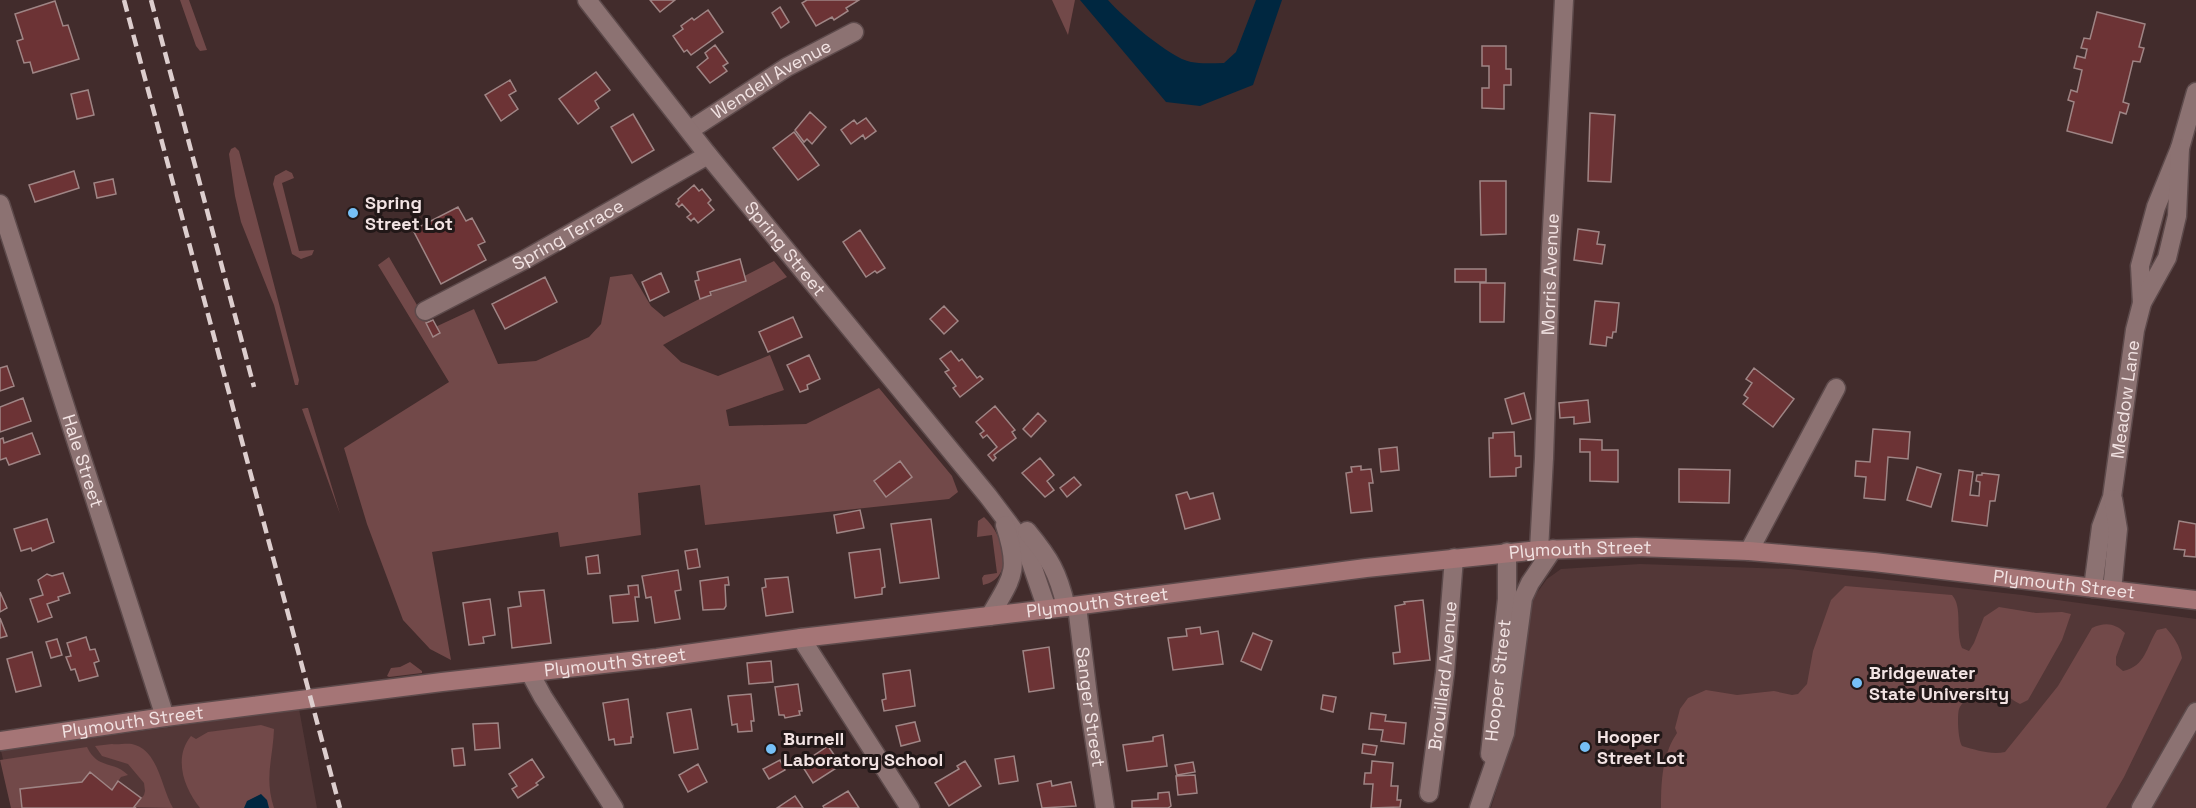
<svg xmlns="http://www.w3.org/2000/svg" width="2196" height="808" viewBox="0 0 2196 808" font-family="'Space Grotesk',sans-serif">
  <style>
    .built { fill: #533737 }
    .green { fill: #724949 }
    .water { fill: #002740 }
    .building { fill: #6c3335; stroke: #9f8585; stroke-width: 1.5 }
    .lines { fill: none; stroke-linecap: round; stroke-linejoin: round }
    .minor-casing { stroke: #5d4a4b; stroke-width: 21 }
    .tertiary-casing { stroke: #5d4a4b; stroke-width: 21 }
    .secondary-casing { stroke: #5d4a4b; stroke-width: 21 }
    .minor { stroke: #8c7272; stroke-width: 18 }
    .tertiary { stroke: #8c7272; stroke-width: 18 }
    .secondary { stroke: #a57576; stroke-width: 18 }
    .rail { stroke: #ddcece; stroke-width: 4.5; stroke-dasharray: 12 6; stroke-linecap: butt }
    .poi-dot { fill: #76c0f7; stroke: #221818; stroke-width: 2 }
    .labels { text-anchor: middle; stroke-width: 6; stroke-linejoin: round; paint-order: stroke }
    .street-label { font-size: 18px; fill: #f2e3e3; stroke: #221818 }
    .poi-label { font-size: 18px; font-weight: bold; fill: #f2e3e3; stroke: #221818; text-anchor: start }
  </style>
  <rect width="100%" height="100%" fill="#422c2c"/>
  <!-- built -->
  <path class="built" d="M1640,564L1790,569L2022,595L2196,619V808H1491L1510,747L1531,601L1547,579L1561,569Z
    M299,709L317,808H15L1,751Z"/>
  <!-- green -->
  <path class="green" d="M180,0H189L207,50L200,51L196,46Z
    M1052,0H1075L1068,35Z
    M235,147L239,151L299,380L298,385H295L274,305L241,222L235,196L229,154L231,149Z
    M286,170L292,173L294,178L282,183L299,251L314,250L312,255L301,259L292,254L273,184L275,176Z
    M389,257L431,329L474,309L498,364L536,361L589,337L601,324L610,277L632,274L651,306L664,317L774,261L787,277L663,345L681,362L718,376L770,355L784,390L726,410L729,426L806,424L879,388L952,476L958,492L949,499L705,525L700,485L638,493L641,535L560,547L558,532L432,552L451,660L430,649L403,620L367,524L344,448L449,382L378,265Z
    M306,408H308L340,514L302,409Z
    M984,517C1003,534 1017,577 983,585L982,578L984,575L997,573L992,535L977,537L978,521Z
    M1845,586L1952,595C1963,607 1955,631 1962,648L1969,651L1974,643L1984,617L1999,607L2036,613L2062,612L2071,614L2062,640L2028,700L2020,704C2011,700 2005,692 1995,690C1984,687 1964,697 1959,709C1957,716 1958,739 1962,746C1976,750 1991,755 2005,752L2058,686L2092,628C2105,622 2115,623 2125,633L2116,657V665L2123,671C2146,666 2146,647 2157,630L2166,628C2174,637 2180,646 2182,658L2124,777L2106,808H1661C1661,782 1662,755 1677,733L1675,728L1680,709L1688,698L1706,690L1737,695L1774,691L1792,695L1798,694L1807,684L1813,651L1831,600Z
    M410,662L422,671V673L389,677L387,676L391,668L400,667Z
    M261,725L274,729C273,758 264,778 274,808H200C184,788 173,758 191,736L196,739L208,732Z
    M112,744C118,745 125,743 132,744C159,750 161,788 173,808L134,807L144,795L145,791L144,783L128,764L102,756L95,746Z
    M87,747C98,770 113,760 128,775L121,777L112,790L90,772L82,782L20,789L22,808H11L0,760Z"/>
  <!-- water -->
  <path class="water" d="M1080,0H1108C1123,17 1170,58 1191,62C1201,64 1213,63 1224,63L1236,52L1256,0H1282L1253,85L1200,106L1166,102Z
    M261,794L267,800L269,808H244L247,801Z"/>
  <!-- building -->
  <path class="building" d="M650,0H675L660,12Z
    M807,0H859L846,8L848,11L834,20L832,17L816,26L802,3Z
    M55,1L63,26L68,25L79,59L33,73L30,62L24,63L17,41L23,39L15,14Z
    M780,7L789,22L781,28L772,13Z
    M708,10L723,32L691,55L687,50L684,52L673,36L683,29L681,26L692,18L694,20Z
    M2097,12L2145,24L2139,47L2144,48L2140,62L2133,61L2123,102L2129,104L2127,111L2126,114L2120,112L2112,143L2067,131L2074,102L2068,100L2071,90L2077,92L2082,70L2074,68L2077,56L2085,58L2087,49L2081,48L2084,38L2090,39Z
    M715,45L728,63L723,66L727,71L710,83L697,67L708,58L705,53Z
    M1482,46H1506V69H1511V85H1504V109L1482,108V88H1489V66H1482Z
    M596,72L610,90L595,101L599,108L578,124L559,99Z
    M510,80L516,91L509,95L518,109L501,121L485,95Z
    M88,90L94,115L77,119L71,94Z
    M810,112L826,127L812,144L807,139L804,142L795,130Z
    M1590,113L1615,115L1611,182L1588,181Z
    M633,114L654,150L632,163L611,127Z
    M866,118L876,131L865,139L863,135L851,144L841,130L854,120L857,124Z
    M794,132L819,165L798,180L773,148Z
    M74,171L79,188L35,202L29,185Z
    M113,179L116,194L97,198L94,183Z
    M1480,181H1506V234L1481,235Z
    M694,185L699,191L702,189L711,200L708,203L714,210L698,223L694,218L691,221L687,217L691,214L682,204L679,207L676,204L679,201L678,199Z
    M458,207L466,221L472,218L485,242L478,245L486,260L441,284L413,230Z
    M1578,229L1599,232L1597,244L1605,245L1602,264L1574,260Z
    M860,230L885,268L877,273L875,271L866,277L843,242Z
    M740,259L746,281L710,292L711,295L700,299L695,281L699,280L697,272Z
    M1455,269H1486V282H1455Z
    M661,273L669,292L650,301L642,282Z
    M545,277L557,302L505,329L492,304Z
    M1480,283H1505L1504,322H1480Z
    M1595,301L1619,303L1616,332H1613L1612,338L1607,337L1606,346L1590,344Z
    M944,306L958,321L944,334L930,319Z
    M793,317L802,337L768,352L759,332Z
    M433,320L440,333L433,337L426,323Z
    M951,351L959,361L962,359L977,378L980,376L983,379L960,397L953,388L956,386L945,372L949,370L940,359Z
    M809,355L820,379L807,385L808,389L800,392L787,365Z
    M7,366L14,386L0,391V368Z
    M1754,368L1794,399L1773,427L1743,404L1748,398L1744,395L1752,383L1746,379Z
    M1524,393L1531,419L1512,424L1505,399Z
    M23,398L31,421L0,432V407Z
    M1588,400L1590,422L1574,424V417L1560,418L1559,403Z
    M995,406L1015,430L1012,432L1016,438L994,455L996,458L993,461L988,455L997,447L987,435L983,438L980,434L984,431L976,422Z
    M1038,413L1046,421L1031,437L1023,429Z
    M1873,429L1910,432L1908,459L1888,457L1885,500L1864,498L1866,477L1855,476L1856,461L1870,462Z
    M1514,432L1515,456H1521V467L1516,468V476L1490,477L1489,438H1493V433Z
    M32,433L40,454L9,465L6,458L0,460V439L3,438L4,443Z
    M1580,439L1602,440V450H1618V482L1590,481V452H1580Z
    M1397,447L1399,470L1381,472L1379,449Z
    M1040,458L1054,475L1047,481L1054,490L1045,497L1022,473Z
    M900,461L912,477L886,497L874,481Z
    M1361,466V470L1371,469L1373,483H1369L1372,511L1351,513L1346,473L1352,472L1351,467Z
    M1917,467L1941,474L1931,507L1907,500Z
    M1679,469L1730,470L1729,503L1679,502Z
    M1959,470L1973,472L1970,495L1979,496L1980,482L1976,481L1977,475H1982V473L1999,475L1995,501H1990L1987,526L1952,521Z
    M1074,477L1081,485L1067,497L1060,488Z
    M1187,492L1190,499L1213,493L1220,519L1185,529L1176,495Z
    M860,510L864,528L837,533L834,515Z
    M47,519L54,542L32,551L31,548L21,551L14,529Z
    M931,519L939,578L900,583L891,524Z
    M2179,521L2196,524V557L2184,556L2185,550L2174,549Z
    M697,549L700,567L688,569L685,551Z
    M880,549L885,587L882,588V594L855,598L849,553Z
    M598,555L600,573L588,574L586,557Z
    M678,570L681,590L675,591L680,619L655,623L651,597L646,598L642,576Z
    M63,573L70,593L58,597L59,600L47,604L52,617L38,622L30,599L43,595L38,580L47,574L52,576Z
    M728,577L729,585H725L726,606L724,609L703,610L700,581Z
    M788,577L793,612L766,616L762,588L766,587L765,579Z
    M638,585L639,597H635L638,621L613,623L610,596L629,594L628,586Z
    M544,590L551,643L512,648L508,608L521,606L519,592Z
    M0,592L7,608L0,612Z
    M490,599L495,635L483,637L484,643L469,645L463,603Z
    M1423,600L1430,660L1394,664L1393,653L1400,652L1395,606L1405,604L1404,602Z
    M0,618L7,636L0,638Z
    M1200,627L1201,634L1218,631L1223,664L1173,670L1168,638L1187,636L1186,629Z
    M1253,633L1272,641L1261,670L1241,661Z
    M86,637L90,650L95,649L99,661L94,663L98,676L79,681L75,669L71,670L66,657L71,656L67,643Z
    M57,639L62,655L51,658L46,642Z
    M1049,647L1054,688L1029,692L1023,651Z
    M32,652L41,686L16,692L7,659Z
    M771,661L773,682L749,684L747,663Z
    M910,670L915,706L884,711L882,700L886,699L883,674Z
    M798,684L802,711H799L800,715L785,718L784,715H779L775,687Z
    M751,694L754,721H751L752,731L738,732L737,724L732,725L728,696Z
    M1323,695L1336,697L1333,712L1321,709Z
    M628,699L633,737H631V743L615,745L614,739L609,740L603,703Z
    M691,709L698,749L674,753L667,713Z
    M1371,713L1386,715L1385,721L1406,723L1404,744L1381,741L1383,730L1369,729Z
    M915,722L920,741L901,746L896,726Z
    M498,723L500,748L475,750L473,724Z
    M1163,735L1167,766L1127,771L1123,745L1153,741V737Z
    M1363,744L1377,746L1375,755L1362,753Z
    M828,746L841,765L813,783L801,764Z
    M463,748L465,765L454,766L452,749Z
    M1014,756L1018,781L999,784L995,759Z
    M532,759L544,777L536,783L538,785L518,798L512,789L517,786L509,774Z
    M780,760L785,770L769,779L763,769Z
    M965,761L981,786L949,806L935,783L959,769L957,766Z
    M1372,761L1393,763L1391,786H1398L1397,800H1401L1400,807L1371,808L1373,784H1364L1365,773H1371Z
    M1193,762L1195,772L1177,775L1175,765Z
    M698,764L707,782L688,792L679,775Z
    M90,772L112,790L118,781L141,798L134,807L136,808H22L20,789L82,782Z
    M1195,775L1197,793L1178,795L1176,776Z
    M1051,781L1052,786L1071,782L1076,806L1042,808L1037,784Z
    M848,791L859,808H824L823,806Z
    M1169,792L1171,806L1168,808H1132V801L1158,799V793Z
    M795,796L803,808H777Z"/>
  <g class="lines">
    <defs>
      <g id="minor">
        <path id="s1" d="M690,130L787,67L854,32"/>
        <path id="s2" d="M0,204L165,717"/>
        <path d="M2142,303L2140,266L2156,207L2180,148L2196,92"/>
        <path id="s3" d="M425,311L524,260L708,155"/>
        <path id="s4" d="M1539,550L1544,458L1551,248L1564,0"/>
        <path d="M1749,551L1836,388"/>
        <path id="s5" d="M2093,588L2101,527L2112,497L2135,330L2142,303L2167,258L2177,216L2180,148"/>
        <path d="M2112,590L2118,529L2113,499"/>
        <path id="s6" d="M1077,606L1089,704L1105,808"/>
        <path d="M801,638L910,808"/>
        <path d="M530,673L543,697L614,808"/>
        <path id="s7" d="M1490,754L1507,599V552"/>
        <path id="s8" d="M1429,793L1445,672L1454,558"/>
        <path d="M1479,808L1505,733L1523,598L1530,583L1553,549"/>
        <path d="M2141,808L2196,712"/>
      </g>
      <g id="tertiary">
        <path id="s9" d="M587,0L708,155L988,496L1025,545L1047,609"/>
        <path d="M1027,531C1050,559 1058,572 1066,607"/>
        <path d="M990,616C1013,576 1020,571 1005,525"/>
      </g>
      <g id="secondary">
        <path id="s10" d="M0,741L165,717L442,682L657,658L801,638L1066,607L1366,568L1539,550L1636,547L1749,551L1874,562L2196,600"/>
      </g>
    </defs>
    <!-- minor casing -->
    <use href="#minor" class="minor-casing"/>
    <!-- tertiary casing -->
    <use href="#tertiary" class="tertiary-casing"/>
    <!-- secondary casing -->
    <use href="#secondary" class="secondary-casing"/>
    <!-- minor -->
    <use href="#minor" class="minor"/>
    <!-- tertiary -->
    <use href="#tertiary" class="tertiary"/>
    <!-- secondary -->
    <use href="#secondary" class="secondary"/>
    <!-- rail -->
    <path class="rail" d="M124,0L340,808
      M151,0L254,387"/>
  </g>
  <!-- markers -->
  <g class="poi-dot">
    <circle cx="353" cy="213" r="6"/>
    <circle cx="1857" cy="683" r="6"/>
    <circle cx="1585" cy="747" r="6"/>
    <circle cx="771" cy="749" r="6"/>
  </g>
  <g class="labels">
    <!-- street labels -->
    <g class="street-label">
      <text dy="6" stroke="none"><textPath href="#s1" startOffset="96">Wendell Avenue</textPath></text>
      <text dy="6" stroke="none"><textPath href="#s3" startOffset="162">Spring Terrace</textPath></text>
      <text dy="6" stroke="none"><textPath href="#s9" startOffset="318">Spring Street</textPath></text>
      <text dy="6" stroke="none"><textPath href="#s4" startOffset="276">Morris Avenue</textPath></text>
      <text dy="6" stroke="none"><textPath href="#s5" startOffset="192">Meadow Lane</textPath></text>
      <text dy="6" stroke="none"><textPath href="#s2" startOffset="270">Hale Street</textPath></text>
      <text dy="6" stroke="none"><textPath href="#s10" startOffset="1592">Plymouth Street</textPath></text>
      <text dy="6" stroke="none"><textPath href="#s10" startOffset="2078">Plymouth Street</textPath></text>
      <text dy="6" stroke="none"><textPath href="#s10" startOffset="1106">Plymouth Street</textPath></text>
      <text dy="6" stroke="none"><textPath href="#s10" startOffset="620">Plymouth Street</textPath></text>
      <text dy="6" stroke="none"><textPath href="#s8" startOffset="118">Brouillard Avenue</textPath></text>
      <text dy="6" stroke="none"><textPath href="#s7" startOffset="74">Hooper Street</textPath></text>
      <text dy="6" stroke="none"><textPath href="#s6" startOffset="102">Sanger Street</textPath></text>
      <text dy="6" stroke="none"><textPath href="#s10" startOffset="134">Plymouth Street</textPath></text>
    </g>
    <!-- poi labels -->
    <g class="poi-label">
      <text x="365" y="209">Spring<tspan x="365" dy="21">Street Lot</tspan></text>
      <text x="1869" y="679">Bridgewater<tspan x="1869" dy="21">State University</tspan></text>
      <text x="1597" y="743">Hooper<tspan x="1597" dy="21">Street Lot</tspan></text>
      <text x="783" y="745">Burnell<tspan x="783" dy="21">Laboratory School</tspan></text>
    </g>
  </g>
</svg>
